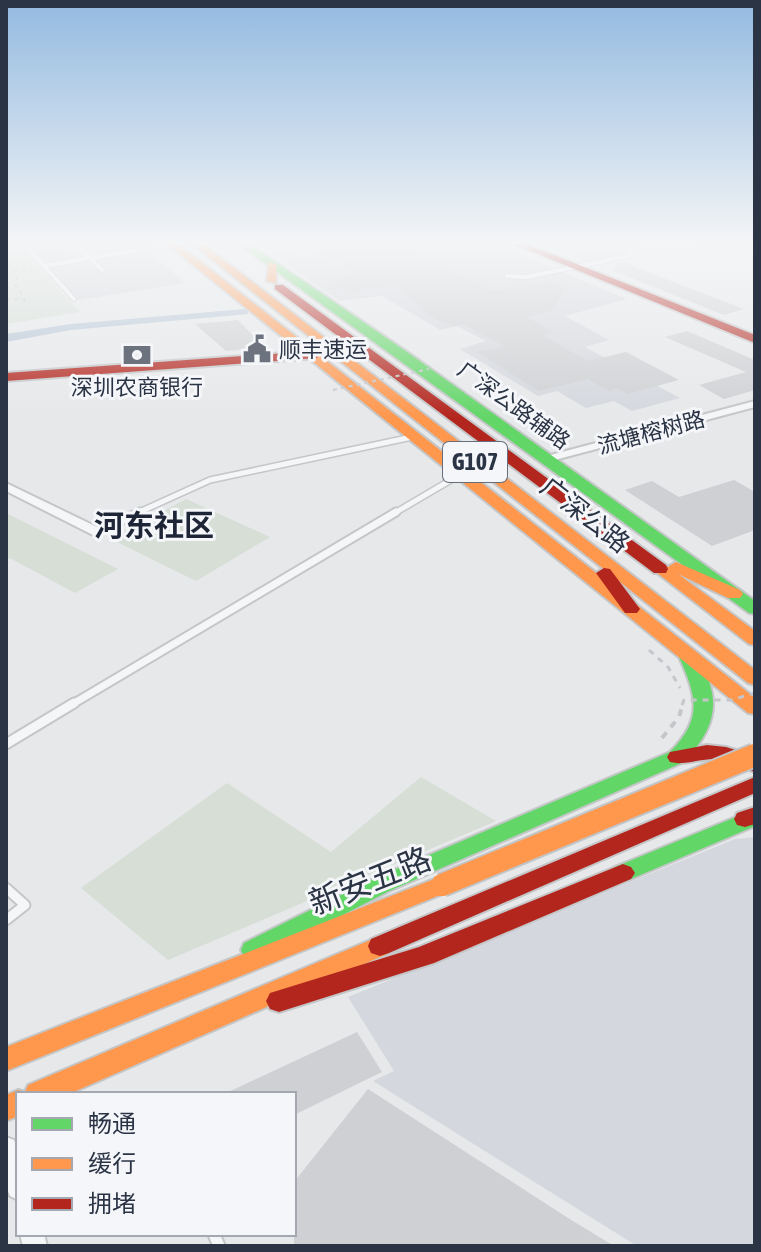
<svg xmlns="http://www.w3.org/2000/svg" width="761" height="1252" viewBox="0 0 761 1252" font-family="'Asap Condensed','Noto Sans SC',sans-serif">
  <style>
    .built { fill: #d4d7dd }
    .green { fill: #d6ded6 }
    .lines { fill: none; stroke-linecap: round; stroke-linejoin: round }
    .canal { fill: #b4c4d5; fill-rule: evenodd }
    .building { fill: #ced0d3 }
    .lane-far4-casing { stroke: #c4c6c8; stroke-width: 6 }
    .lane-far3-casing { stroke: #c4c6c8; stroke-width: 8 }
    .lane-far2-casing { stroke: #c4c6c8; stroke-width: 11 }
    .lane-far1-casing { stroke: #c4c6c8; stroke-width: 13 }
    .lane-casing { stroke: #c4c6c8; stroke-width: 15 }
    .street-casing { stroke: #c4c6c8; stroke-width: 4 }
    .fast-casing { stroke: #c4c6c8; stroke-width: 4 }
    .slow-casing { stroke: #c4c6c8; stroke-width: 4 }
    .jam-casing { stroke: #c4c6c8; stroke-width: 4 }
    .path-far1 { stroke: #c5c6ca; stroke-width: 2; stroke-dasharray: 4 4; stroke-linecap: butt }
    .path { stroke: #c5c6ca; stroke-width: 3; stroke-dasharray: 6 6; stroke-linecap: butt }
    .lane-far4 { stroke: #f5f6f7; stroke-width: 4 }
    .lane-far3 { stroke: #f5f6f7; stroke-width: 5 }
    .lane-far2 { stroke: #f5f6f7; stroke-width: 7 }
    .lane-far1 { stroke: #f5f6f7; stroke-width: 9 }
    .lane { stroke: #f5f6f7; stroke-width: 11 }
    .street { fill: #f5f6f7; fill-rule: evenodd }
    .fast { fill: #63d668; fill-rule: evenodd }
    .slow { fill: #ff974d; fill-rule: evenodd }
    .jam { fill: #b3261e; fill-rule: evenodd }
    .slow-bridge-casing { stroke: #c2c5c8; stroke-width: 26; stroke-linecap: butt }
    .path-bridge-far2 { stroke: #c5c6ca; stroke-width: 2; stroke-dasharray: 4 4; stroke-linecap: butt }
    .path-bridge-far1 { stroke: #c5c6ca; stroke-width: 3; stroke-dasharray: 6 6; stroke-linecap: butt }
    .path-bridge { stroke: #c5c6ca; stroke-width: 4; stroke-dasharray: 7 7; stroke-linecap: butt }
    .slow-bridge { stroke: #ff974d; stroke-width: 22 }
    .labels { text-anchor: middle; stroke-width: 6; stroke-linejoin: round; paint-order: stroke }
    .far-poi-label { font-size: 22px; fill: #2b3445; stroke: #f4f6f9; text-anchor: start }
    .far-street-label { font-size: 22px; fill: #2b3445; stroke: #f4f6f9 }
    .shield { fill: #f4f6f9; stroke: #676e7b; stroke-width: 2 }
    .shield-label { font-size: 24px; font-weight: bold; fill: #2b3445 }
    .street-label { font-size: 26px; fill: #2b3445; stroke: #f4f6f9 }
    .quarter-label { font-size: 30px; font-weight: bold; fill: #1d2536; stroke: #f4f6f9 }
    .near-street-label { font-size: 32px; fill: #2b3445; stroke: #f4f6f9 }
  </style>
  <rect width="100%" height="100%" fill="#e6e8ea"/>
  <!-- built -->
  <path class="built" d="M17,243H140L185,283L72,301Z
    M277,243H491L627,299L565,316L609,340L585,347L680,398L632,411L614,401L586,408L557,391L538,396L460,349L486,341L457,326L440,330L382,296L339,301L260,246Z
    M541,243H615L628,258L592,264Z
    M755,837V1246H637L373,1081L394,1071L348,997L735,839Z"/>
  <!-- green -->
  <path class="green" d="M6,243H17L80,312L6,324Z
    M186,499L270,537L196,581L111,539Z
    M6,513L118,569L75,593L10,558L6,560Z
    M421,777L496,821L168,960L81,888L227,783L331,852Z"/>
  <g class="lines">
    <!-- canal -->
    <path class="canal" d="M244,309L248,310V314L71,330L6,342V334L71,324Z"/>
  </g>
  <!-- building -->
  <path class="building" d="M30,243H57L69,256L45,260Z
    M296,243H399L491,291L553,283L564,288L554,310L526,317L554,332L542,335L588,361L626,352L679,380L627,394L617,388L609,391L588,379L539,391L477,352L504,346L463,324L453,327L431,317L395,285L356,291L327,289L356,272L336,259L295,250Z
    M623,262L673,282L744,309L724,315L614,271L617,263Z
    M238,320L261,344L252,349L226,351L195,324Z
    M687,331L755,360V390L724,399L699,385L746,372L665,337Z
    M734,480L755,492V530L712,546L625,490L652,481L679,497Z
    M357,1032L382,1072L294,1115V1094H224Z
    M368,1089L568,1218L614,1246H294V1182Z"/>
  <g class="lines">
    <defs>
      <path id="lane-far4" d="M23,243L74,299
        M267,243L274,248
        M81,249L102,270
        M44,266L173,244
        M507,276L526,277L633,255L627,248L662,247"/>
      <path id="lane-far3" d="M135,514L210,480L412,437
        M393,514L461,474"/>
      <path id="lane-far2" d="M97,532L140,512
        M71,705L396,512"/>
      <path id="lane-far1" d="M6,744L74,703
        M6,888L25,905L6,920"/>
      <path id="lane" d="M214,1234L219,1246"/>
      <path id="street" d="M705,243H755V245L662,249L658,247L662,245Z
        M755,401V407L547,462L541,459L543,457Z
        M6,483L101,529L103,532L97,536L93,535L6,491Z
        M6,1137L14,1140L18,1150V1200L10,1196L6,1187Z
        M20,1234H44L47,1246H23Z"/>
      <path id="fast" d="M237,243H248L410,354L755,601V614L749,613Z
        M688,651L695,653C722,696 719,725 684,762L389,891L262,957L253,960L244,957L241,950L244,943L373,879L670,752C703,719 697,697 679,657Z
        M755,809V826L631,879L623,882L615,879L611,873L615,867Z"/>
      <path id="slow" d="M166,243H177L755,698V714L748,713Z
        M191,243H202L755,670V685L748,683Z
        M268,262L277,264L276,283L267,281Z
        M676,562L740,590L743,594L740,598H728L678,574L755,631V645L749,644L652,569L654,565L668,567Z
        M442,876L450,879L454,885L450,891L6,1071V1047Z
        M380,936L389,939L392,946L389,953L69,1094H18V1116L6,1121V1095L18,1090L25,1092L28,1085Z"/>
      <path id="jam" d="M511,243H524L755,335V343Z
        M275,285H283L666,565L668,569L666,573H654L275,289Z
        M313,351L319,355L317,358L6,381V373Z
        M604,568L610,569L640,609L637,613H625L596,573Z
        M707,745L726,747L755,756V772C742,769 731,760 717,759C701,758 684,766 670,762L667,757L670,752Z
        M755,777V793L389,953L380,956L371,953L368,946L371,939Z
        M755,807V824L745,827L737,825L734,819L737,813Z
        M623,864L631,867L635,873L631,879L434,963L279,1012L270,1009L266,1001L270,993L419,947Z"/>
    </defs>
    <!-- lane-far4 casing -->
    <use href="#lane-far4" class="lane-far4-casing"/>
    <!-- lane-far3 casing -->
    <use href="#lane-far3" class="lane-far3-casing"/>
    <!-- lane-far2 casing -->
    <use href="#lane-far2" class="lane-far2-casing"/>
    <!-- lane-far1 casing -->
    <use href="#lane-far1" class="lane-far1-casing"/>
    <!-- lane casing -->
    <use href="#lane" class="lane-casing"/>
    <!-- street casing -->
    <use href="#street" class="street-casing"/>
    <!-- fast casing -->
    <use href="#fast" class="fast-casing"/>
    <!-- slow casing -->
    <use href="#slow" class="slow-casing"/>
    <!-- jam casing -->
    <use href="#jam" class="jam-casing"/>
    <!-- path-far1 -->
    <path class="path-far1" d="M6,265L17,275V285L26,304
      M14,271L33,268
      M6,289L17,285
      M6,300L22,298"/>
    <!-- path -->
    <path class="path" d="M649,650L668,667L680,688"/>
    <!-- lane-far4 -->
    <use href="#lane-far4" class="lane-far4"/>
    <!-- lane-far3 -->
    <use href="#lane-far3" class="lane-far3"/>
    <!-- lane-far2 -->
    <use href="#lane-far2" class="lane-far2"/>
    <!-- lane-far1 -->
    <use href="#lane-far1" class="lane-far1"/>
    <!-- lane -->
    <use href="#lane" class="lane"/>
    <!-- street -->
    <use href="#street" class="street"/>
    <!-- fast -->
    <use href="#fast" class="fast"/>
    <!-- slow -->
    <use href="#slow" class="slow"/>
    <!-- jam -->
    <use href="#jam" class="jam"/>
    <defs>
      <path id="slow-bridge" d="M442,885L755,755"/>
    </defs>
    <!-- slow-bridge casing -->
    <use href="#slow-bridge" class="slow-bridge-casing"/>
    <!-- path-bridge-far2 -->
    <path class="path-bridge-far2" d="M333,390L429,369"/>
    <!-- path-bridge-far1 -->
    <path class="path-bridge-far1" d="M682,705L684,700H731L755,693"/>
    <!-- path-bridge -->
    <path class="path-bridge" d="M662,738L679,717L683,703"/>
    <!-- slow-bridge -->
    <use href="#slow-bridge" class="slow-bridge"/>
  </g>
  <!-- sky -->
  <linearGradient id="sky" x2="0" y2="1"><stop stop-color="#93bae0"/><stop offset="0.58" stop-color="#f4f5f6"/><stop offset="1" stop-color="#f4f5f6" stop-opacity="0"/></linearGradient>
  <rect width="761" height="418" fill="url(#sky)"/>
  <!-- icons -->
  <defs>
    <symbol id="civic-bare" viewBox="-9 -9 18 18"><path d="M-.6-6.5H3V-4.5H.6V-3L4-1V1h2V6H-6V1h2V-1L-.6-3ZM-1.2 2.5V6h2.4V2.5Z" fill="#6c737f" stroke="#f4f6f9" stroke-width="2.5" paint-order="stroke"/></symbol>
    <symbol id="bank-bare" viewBox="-9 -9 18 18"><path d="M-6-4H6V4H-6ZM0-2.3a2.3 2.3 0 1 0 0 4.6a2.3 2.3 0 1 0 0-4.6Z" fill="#6c737f" stroke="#f4f6f9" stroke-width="2.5" paint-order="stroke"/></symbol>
  </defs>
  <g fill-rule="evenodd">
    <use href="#civic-bare" x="237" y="329" width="40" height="40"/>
    <use href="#bank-bare" x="117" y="335" width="40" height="40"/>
  </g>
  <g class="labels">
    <!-- far-poi labels -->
    <g class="far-poi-label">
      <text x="279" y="357">顺丰速运</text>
      <text x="137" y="395" text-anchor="middle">深圳农商银行</text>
    </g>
    <!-- far-street labels -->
    <g class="far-street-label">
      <text transform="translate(514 405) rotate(36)" y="8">广深公路辅路</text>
      <text transform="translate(651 432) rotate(-15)" y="8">流塘榕树路</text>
    </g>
    <!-- shield labels -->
    <rect class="shield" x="443" y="442" width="64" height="40" rx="6"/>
    <g class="shield-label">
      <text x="475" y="470">G107</text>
    </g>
    <!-- street labels -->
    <g class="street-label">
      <text transform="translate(585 515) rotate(38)" y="9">广深公路</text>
    </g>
    <!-- quarter labels -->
    <g class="quarter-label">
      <text x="154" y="536">河东社区</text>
    </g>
    <!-- near-street labels -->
    <g class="near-street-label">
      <text transform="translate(370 881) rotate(-22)" y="11">新安五路</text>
    </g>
  </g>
  <!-- border -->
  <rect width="761" height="1252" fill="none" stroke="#2b3445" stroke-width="16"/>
  <!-- legend -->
  <rect x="16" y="1092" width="280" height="144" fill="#f4f6f9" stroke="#a4a8b1" stroke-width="2"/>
  <rect x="32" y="1118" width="40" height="12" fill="#63d668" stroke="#a4a8b1" stroke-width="2"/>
  <text x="88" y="1132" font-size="24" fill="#2b3445">畅通</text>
  <rect x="32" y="1158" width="40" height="12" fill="#ff974d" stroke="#a4a8b1" stroke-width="2"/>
  <text x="88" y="1172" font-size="24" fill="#2b3445">缓行</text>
  <rect x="32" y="1198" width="40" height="12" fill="#b3261e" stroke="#a4a8b1" stroke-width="2"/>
  <text x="88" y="1212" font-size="24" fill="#2b3445">拥堵</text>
</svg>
